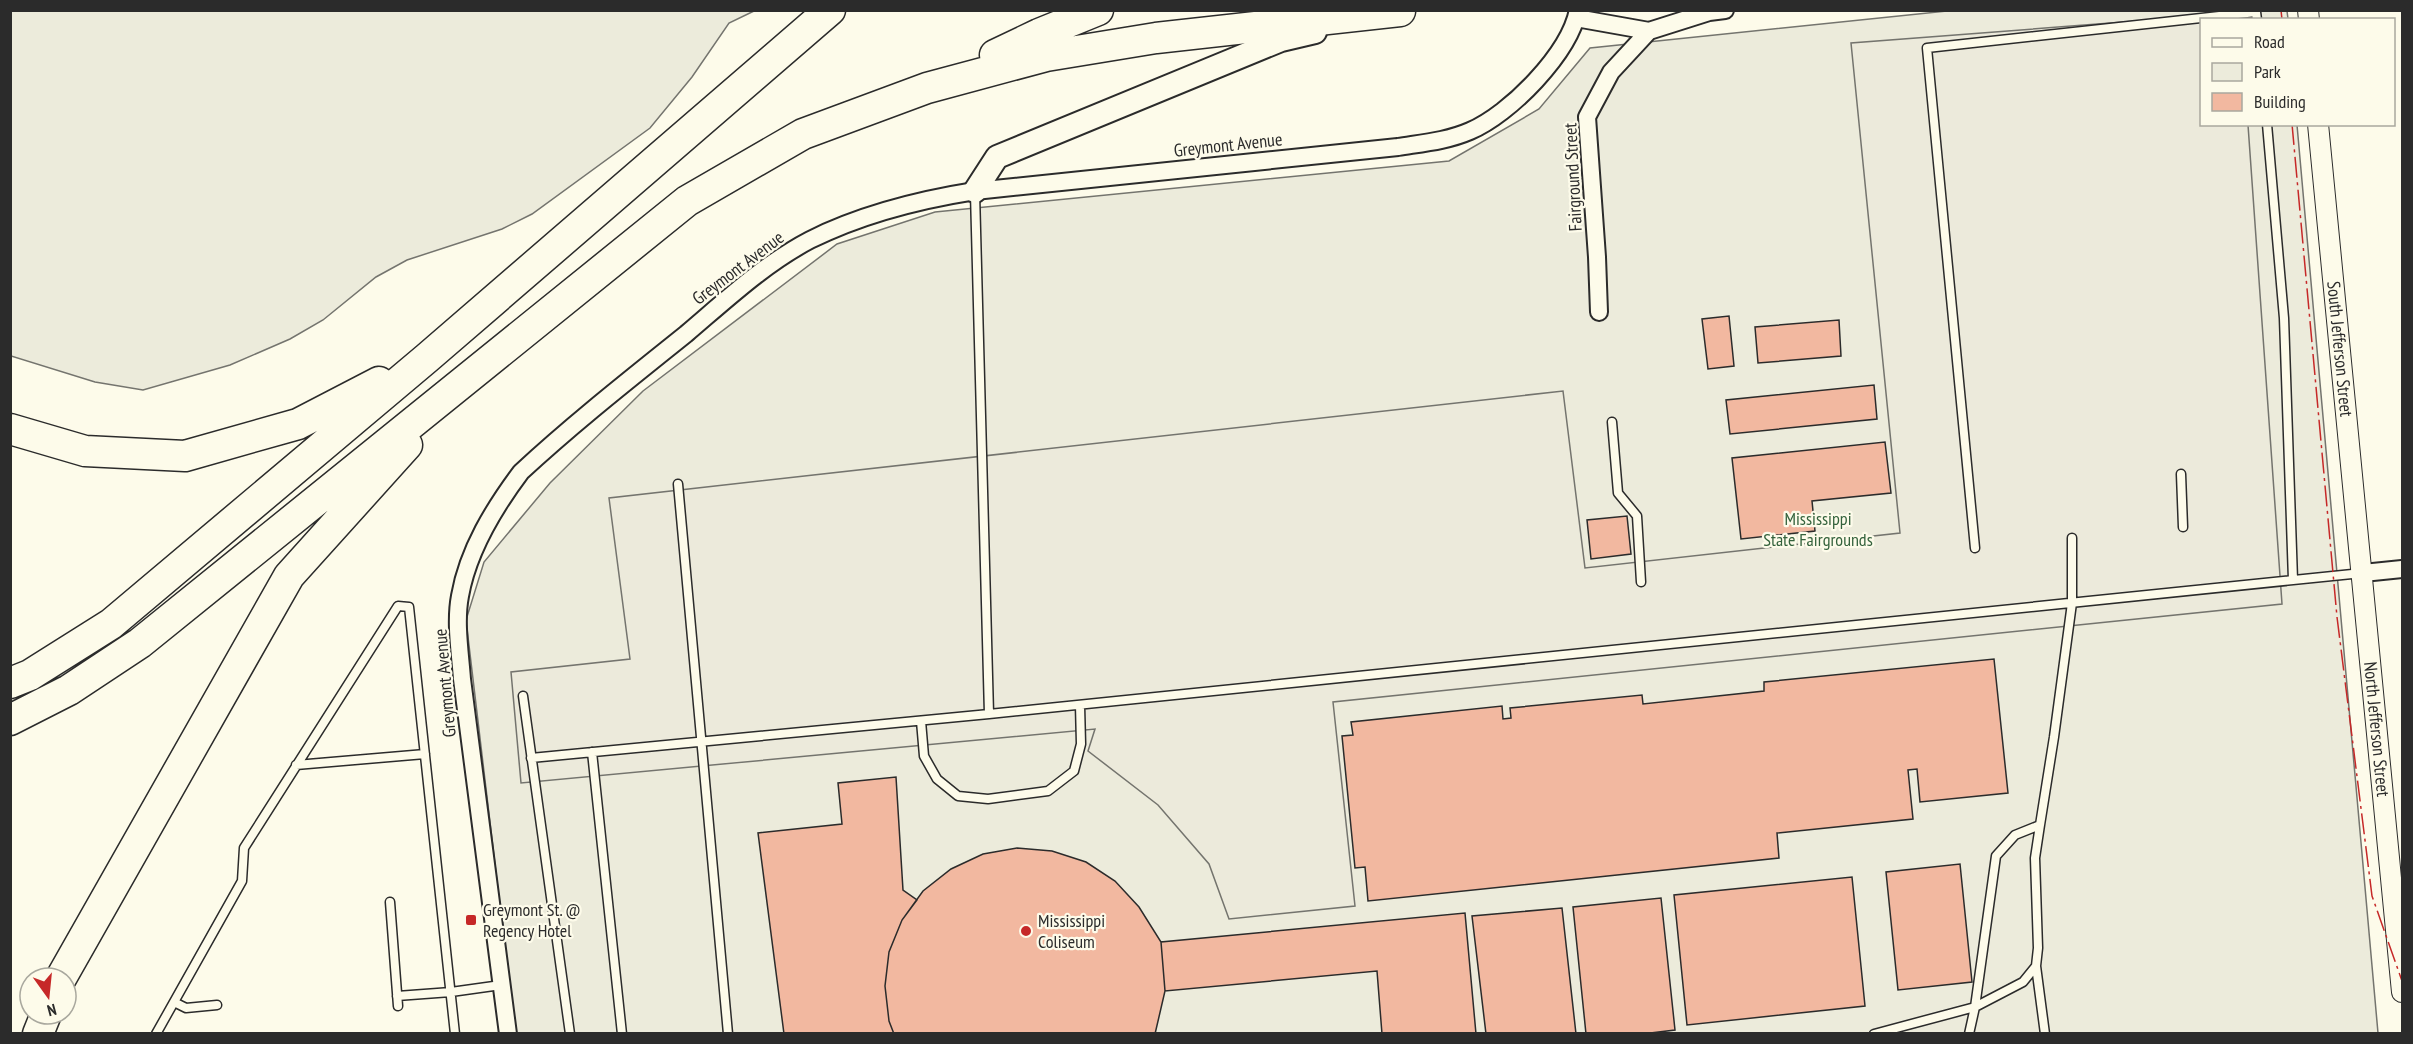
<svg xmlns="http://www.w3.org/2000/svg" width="2413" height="1044" viewBox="0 0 2413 1044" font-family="'PT Sans Narrow',sans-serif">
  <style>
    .green { fill: #ecebdb; stroke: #74746e; stroke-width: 1.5 }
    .parking { fill: #eceadb; stroke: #74746e; stroke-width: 1.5 }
    .building { fill: #f2b8a0; stroke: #2b2b2b; stroke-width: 1.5 }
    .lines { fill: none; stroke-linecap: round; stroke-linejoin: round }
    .service-casing { stroke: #2b2b2b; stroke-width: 11 }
    .minor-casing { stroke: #2b2b2b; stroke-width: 20 }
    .tertiary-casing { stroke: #2b2b2b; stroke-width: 22 }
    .secondary-casing { stroke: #2b2b2b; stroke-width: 26 }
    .motorway-casing { stroke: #2b2b2b; stroke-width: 33 }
    .service { stroke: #fdfbea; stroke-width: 8 }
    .minor { stroke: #fdfbea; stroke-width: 16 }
    .tertiary { stroke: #fdfbea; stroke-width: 20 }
    .secondary { stroke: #fdfbea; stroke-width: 22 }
    .motorway { stroke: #fdfbea; stroke-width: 30 }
    .power { stroke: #c62828; stroke-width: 1.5; stroke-dasharray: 21 4.5 3 4.5; stroke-linecap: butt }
    .poi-dot { fill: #c62828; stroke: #fdfbea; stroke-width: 2 }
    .labels { text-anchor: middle; stroke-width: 4.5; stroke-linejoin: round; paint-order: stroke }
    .street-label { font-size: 18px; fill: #2b2b2b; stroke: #fdfbea }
    .park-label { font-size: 18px; fill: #34623c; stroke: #fdfbea }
    .poi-label { font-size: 18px; fill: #2b2b2b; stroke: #fdfbea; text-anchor: start }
  </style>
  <rect width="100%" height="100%" fill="#fdfbea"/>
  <!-- green -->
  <path class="green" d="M10,11L11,10L754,11L729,23L692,77L650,128L532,214L502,229L407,260L376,277L323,320L290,339L230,365L143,390L95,382L11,356Z
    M1947,11H2287L2288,19L2202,20V124L2297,125L2378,1033H515L466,620L484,562L550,483L643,391L837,244L935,212L1449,161L1539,109L1590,48Z"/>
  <!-- parking -->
  <path class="parking" d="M2240,13V19L2202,20V124L2248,125L2282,604L1333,702L1355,906L1229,919L1209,864L1158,805L1088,751L1095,729L521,783L511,672L630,659L609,498L1563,391L1585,568L1900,533L1851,43Z"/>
  <!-- building -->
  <path class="building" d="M1729,316L1734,366L1708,369L1702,319Z
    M1839,320L1841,356L1758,363L1755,327Z
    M1874,385L1877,419L1730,434L1726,400Z
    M1885,442L1891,493L1812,501L1815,531L1741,539L1732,458Z
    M1627,516L1631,554L1591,559L1587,520Z
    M1994,659L2008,793L1920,802L1917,769L1908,770L1913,819L1777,833L1779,858L1368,901L1365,867L1355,868L1342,736L1353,735L1351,722L1502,706L1503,719L1511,718L1510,708L1642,695L1643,704L1764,691V682Z
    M896,777L903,890L917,900L902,920L889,952L885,986L889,1021L894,1034H784L758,833L842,824L838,783Z
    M1017,848L1052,851L1086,862L1115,881L1139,907L1161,942L1165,991L1155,1034H894L889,1021L885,986L889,952L902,920L923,891L951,869L983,854Z
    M1960,864L1972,982L1898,990L1886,872Z
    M1852,877L1865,1006L1687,1025L1674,895Z
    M1661,898L1675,1030L1642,1034H1586L1573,907Z
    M1562,908L1576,1034H1486L1472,916Z
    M1465,913L1476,1034H1382L1377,971L1165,991L1161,942Z"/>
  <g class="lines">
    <defs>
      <path id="service" d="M2267,124L2284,318L2293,580
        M975,193L989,714
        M1612,422L1618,493L1637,516L1641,582
        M2181,474L2183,527
        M678,484L728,1034
        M1975,548L1927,48L2256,12L2257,20
        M523,696L570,1034
        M921,721L924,756L937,779L958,796L988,799L1048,791L1074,771L1081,744L1080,705
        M592,752L622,1034
        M531,758L989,714L2362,573
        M296,765L425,754
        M390,902L398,1006
        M2036,966L2045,1034
        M397,996L451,992L501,985
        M174,1002L186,1008L217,1005
        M156,1034L242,881L244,848L398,606L409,607L455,1034
        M1874,1034L1975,1007L1996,856L2015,835L2040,825L2054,737L2072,603V538
        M1969,1034L1975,1007L2023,982L2036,966L2038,948L2035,858L2040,825"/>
      <path id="minor" d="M1576,18L1649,31
        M1599,312L1597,257L1587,117L1611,72L1649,31L1709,12L1725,10
        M2363,573L2402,569
        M508,1034L462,679C460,652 455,622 460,596C468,550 494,508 521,472C574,423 630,379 686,334C725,301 764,264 810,240C862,214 918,200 975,191L1398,147C1423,143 1447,141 1470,131C1510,114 1569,54 1578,10"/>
      <g id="tertiary">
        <path d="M2308,10L2309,20"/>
        <path id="s1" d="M2318,124L2402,992"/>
      </g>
      <path id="secondary" d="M975,191L997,157L1281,40L1315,32"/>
      <path id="motorway" d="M995,55L1039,34L1098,10
        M10,429L85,451L185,456L298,424L379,382
        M10,683L30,675L111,624L427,358L830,10
        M10,720L69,690L140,643L687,201L803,134L927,88L1046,56L1156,38L1400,11
        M61,978L289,576L407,445
        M38,1034L46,1014"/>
    </defs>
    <!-- service casing -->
    <use href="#service" class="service-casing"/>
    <!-- minor casing -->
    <use href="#minor" class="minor-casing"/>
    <!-- tertiary casing -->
    <use href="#tertiary" class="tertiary-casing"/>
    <!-- secondary casing -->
    <use href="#secondary" class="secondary-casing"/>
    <!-- motorway casing -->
    <use href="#motorway" class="motorway-casing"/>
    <!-- service -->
    <use href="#service" class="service"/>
    <!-- minor -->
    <use href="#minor" class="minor"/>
    <!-- tertiary -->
    <use href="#tertiary" class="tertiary"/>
    <!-- secondary -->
    <use href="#secondary" class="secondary"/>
    <!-- motorway -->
    <use href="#motorway" class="motorway"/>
    <!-- power -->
    <path class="power" d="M2281,10L2282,20
      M2292,124L2337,617L2372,896L2402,981"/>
  </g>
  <!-- markers -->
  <g class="poi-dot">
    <rect x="465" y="914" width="12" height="12" rx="3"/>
    <circle cx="1026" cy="931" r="6"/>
  </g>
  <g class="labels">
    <!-- street labels -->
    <g class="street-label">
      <text transform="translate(1228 145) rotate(-6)" y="6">Greymont Avenue</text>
      <text transform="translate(1573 177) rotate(-93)" y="6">Fairground Street</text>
      <text transform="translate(738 268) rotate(-37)" y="6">Greymont Avenue</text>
      <text dy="6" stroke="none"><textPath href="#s1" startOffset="226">South Jefferson Street</textPath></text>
      <text transform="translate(445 683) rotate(-95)" y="6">Greymont Avenue</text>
      <text dy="6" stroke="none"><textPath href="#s1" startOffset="608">North Jefferson Street</textPath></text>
    </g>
    <!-- park labels -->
    <g class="park-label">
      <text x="1818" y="525">Mississippi<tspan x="1818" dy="21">State Fairgrounds</tspan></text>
    </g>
    <!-- poi labels -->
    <g class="poi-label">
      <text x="483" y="916">Greymont St. @<tspan x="483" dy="21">Regency Hotel</tspan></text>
      <text x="1038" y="927">Mississippi<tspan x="1038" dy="21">Coliseum</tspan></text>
    </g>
  </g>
  <!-- border -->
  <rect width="2413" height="1044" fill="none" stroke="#2b2b2b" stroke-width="24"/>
  <!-- legend -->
  <rect x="2200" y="18" width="195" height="108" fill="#fdfbea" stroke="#a9a89e" stroke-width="1.5"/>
  <rect x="2212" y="38" width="30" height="9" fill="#fdfbea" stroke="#a9a89e" stroke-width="1.5"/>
  <text x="2254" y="48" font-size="18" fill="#2b2b2b">Road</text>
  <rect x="2212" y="63" width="30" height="18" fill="#ecebdb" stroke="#a9a89e" stroke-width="1.5"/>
  <text x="2254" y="78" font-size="18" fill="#2b2b2b">Park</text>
  <rect x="2212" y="93" width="30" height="18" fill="#f2b8a0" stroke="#a9a89e" stroke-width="1.5"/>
  <text x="2254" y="108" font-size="18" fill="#2b2b2b">Building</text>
  <!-- north arrow -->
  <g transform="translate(48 996) rotate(165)"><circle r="28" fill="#fdfbea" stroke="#a9a89e" stroke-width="1.5"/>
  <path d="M0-4.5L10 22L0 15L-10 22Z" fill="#c62828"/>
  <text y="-9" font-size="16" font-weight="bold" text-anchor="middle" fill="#2b2b2b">N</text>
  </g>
</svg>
